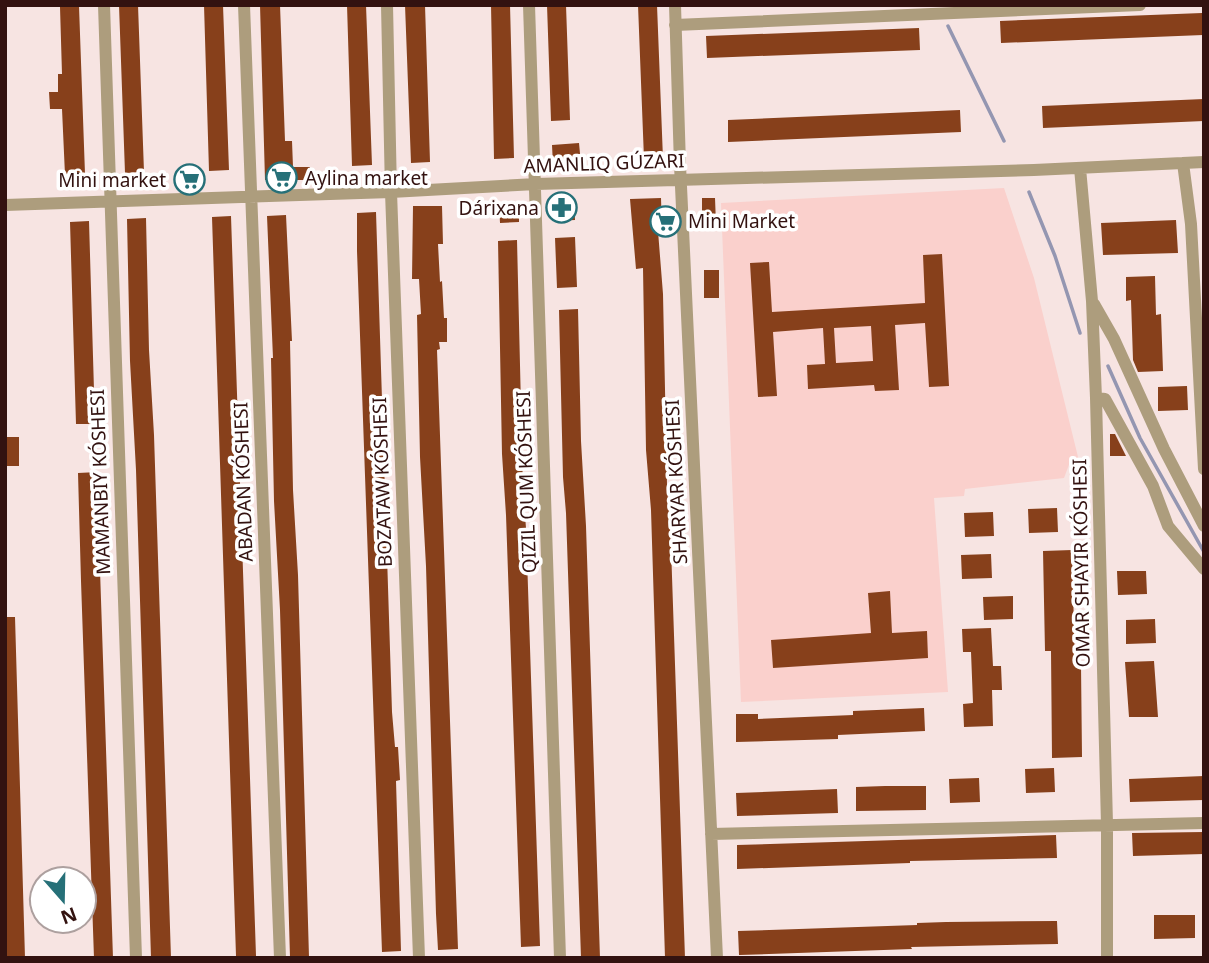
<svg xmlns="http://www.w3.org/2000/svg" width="1209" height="963" viewBox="0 0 1209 963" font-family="'Noto Sans',sans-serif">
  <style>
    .built { fill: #fad0cc }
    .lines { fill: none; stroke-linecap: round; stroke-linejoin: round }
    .stream { stroke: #9496b1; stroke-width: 3.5 }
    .building { fill: #87401b; fill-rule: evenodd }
    .minor { stroke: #ad9d7d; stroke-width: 12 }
    .labels { text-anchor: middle; stroke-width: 7; stroke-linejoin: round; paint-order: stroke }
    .street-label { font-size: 19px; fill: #331210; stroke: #fff }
    .poi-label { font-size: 19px; fill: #331210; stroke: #fff; text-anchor: start }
  </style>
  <rect width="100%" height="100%" fill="#f7e4e2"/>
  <!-- built -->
  <path class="built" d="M1004,188L1034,278L1079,461L1070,462L1064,478L965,489L964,496L934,498L948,692L741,702L721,203Z"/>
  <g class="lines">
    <!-- stream -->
    <path class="stream" d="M948,26L1004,141
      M1029,192L1055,256L1080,333
      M1108,366L1140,438L1204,552"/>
  </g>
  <!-- building -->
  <path class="building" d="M119,5H138L144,172L125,173Z
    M204,5H223L229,170L209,171Z
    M260,5H280L285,141H292L293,167H310V180H265Z
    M347,5H366L372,165L352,166Z
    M405,5H425L430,162L411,163Z
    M491,5H510L514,158L494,159Z
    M547,5H566L570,120L551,121Z
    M638,5H657L663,159H644Z
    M79,6L85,174L65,175L62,109H50L49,92H58V74H62L60,7Z
    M1202,13L1203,35L1001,43L1000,21Z
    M919,28L920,50L707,58L706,36Z
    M1204,99V121L1043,128L1042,106Z
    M960,110L961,132L728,142V120Z
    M579,143L581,164L553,165L552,145Z
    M178,174H201V183H178Z
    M661,198L662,230L658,231L663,294L667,485L671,547L685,958H665L651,510L646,450L643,268L636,269L630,199Z
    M702,198H715L716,224H702Z
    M574,200L575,220L555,221L554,201Z
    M499,204H519V222L500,223Z
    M413,206H442L443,244H438L440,282L442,281L444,318H447V342H439L440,349L437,350L458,949L438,950L436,914L426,566L420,457L417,315L421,314L419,279H412Z
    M376,212L392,712L395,747H398L400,780L396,781L401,951L382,952L357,251V213Z
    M286,215L292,341H290L293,490L298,575L309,957H290L280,610L274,501L271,358H273L267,216Z
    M231,216L256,956H236L212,217Z
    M146,218L149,350L154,435L171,958H151L136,470L130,361L127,219Z
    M1176,220L1178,253L1103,255L1101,223Z
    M89,221L95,424H76L70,222Z
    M575,237L577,287L557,288L555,238Z
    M517,240L523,490L526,528L540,946L521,947L506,515L502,454L498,241Z
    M942,254L949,386L929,387L925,323L895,325L899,390L875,391L874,385L808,389L807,365L825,364L823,328L773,332L777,396L758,397L750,263L769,262L772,312L925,303L923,255ZM871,326L873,361L836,363L834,328Z
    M704,270H719V298H704Z
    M1155,276L1156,315L1161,314L1163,371L1138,372L1133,360L1131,300L1126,301V277Z
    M578,309L581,441L586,526L600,958H581L566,513L563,477L559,310Z
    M1187,386L1188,410L1158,411V387Z
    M1110,434H1115L1126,456H1110Z
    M5,437H19V466H5Z
    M98,472L100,570L113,958H94L81,581L78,473Z
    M1057,508L1058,532L1029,533L1028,509Z
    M993,512L994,536L965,537L964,513Z
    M1072,550L1075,666L1081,665L1082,757L1052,758L1051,651H1045L1043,551Z
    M991,554L992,578L962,579L961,555Z
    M1117,571H1146L1147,594L1118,595Z
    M890,591L892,633L927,631L928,658L773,668L771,640L871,633L868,593Z
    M1013,596V619L984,620L983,597Z
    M5,617H15L25,958H6Z
    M1155,619L1156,643L1126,644V620Z
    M991,628L993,666H1001L1002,690H992L993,726L964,727L963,704L973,703L971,652H963L962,629Z
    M1154,661L1158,717H1129L1125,662Z
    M924,708L925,731L838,735V739L736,742V714H758V719L853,715V711Z
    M1054,768L1055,792L1026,793L1025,769Z
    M1204,776V800L1130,802L1129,779Z
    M979,778L980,802L950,803L949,779Z
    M885,786H926V810L856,811V787Z
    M837,789L838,813L737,816L736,793Z
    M1204,832V854L1133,856L1132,833Z
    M1056,835L1057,858L910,861V863L737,869V845Z
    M1154,915H1195V938L1154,939Z
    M1057,921L1058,944L911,947L912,949L739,955L738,931L917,925V923L946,922Z"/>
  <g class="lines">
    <!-- minor -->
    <path class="minor" d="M104,5L136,958
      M244,5L280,958
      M387,5L391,192L419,958
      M529,5L560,958
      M675,5L680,165L717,958
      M675,25L1140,5
      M1183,163L1191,224L1204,469
      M1080,168L1092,301L1096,398L1107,824V958
      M5,205L391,192L536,184L1034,170L1204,162
      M1094,304L1114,339L1164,449L1204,526
      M1096,398L1105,399L1153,486L1168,526L1204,569
      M711,834L1204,823"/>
  </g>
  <!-- icons -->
  <defs>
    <symbol id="supermarket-ring" viewBox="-11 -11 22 22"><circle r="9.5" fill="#fff" stroke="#267078" stroke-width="1.5"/><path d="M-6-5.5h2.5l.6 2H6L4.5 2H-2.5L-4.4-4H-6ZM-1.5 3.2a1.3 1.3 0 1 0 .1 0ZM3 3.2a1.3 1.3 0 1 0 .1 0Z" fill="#267078"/></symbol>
    <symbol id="pharmacy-ring" viewBox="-11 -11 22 22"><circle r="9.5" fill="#fff" stroke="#267078" stroke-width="1.5"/><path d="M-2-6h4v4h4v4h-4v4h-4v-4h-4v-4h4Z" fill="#267078"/></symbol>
  </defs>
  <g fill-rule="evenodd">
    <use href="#supermarket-ring" x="264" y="160" width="35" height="35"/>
    <use href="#supermarket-ring" x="172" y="162" width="35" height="35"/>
    <use href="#pharmacy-ring" x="544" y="190" width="35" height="35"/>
    <use href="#supermarket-ring" x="648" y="204" width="35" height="35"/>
  </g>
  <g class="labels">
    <!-- street labels -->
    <g class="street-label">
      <text transform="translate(604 163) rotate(-2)" y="7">AMANLIQ GÚZARI</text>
      <text transform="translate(100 482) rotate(-92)" y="7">MAMANBIY KÓSHESI</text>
      <text transform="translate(243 482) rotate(-92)" y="7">ABADAN KÓSHESI</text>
      <text transform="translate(382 482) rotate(-92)" y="7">BOZATAW KÓSHESI</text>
      <text transform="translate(526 482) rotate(-92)" y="7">QIZIL QUM KÓSHESI</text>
      <text transform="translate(676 482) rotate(-93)" y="7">SHARYAR KÓSHESI</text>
      <text transform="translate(1081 563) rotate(-91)" y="7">OMAR SHAYIR KÓSHESI</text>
    </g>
    <!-- poi labels -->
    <g class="poi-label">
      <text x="305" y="185">Aylina market</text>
      <text x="166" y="187" text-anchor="end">Mini market</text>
      <text x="539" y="215" text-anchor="end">Dárixana</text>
      <text x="688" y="228">Mini Market</text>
    </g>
  </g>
  <!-- border -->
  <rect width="1209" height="963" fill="none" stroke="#331210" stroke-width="14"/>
  <!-- north arrow -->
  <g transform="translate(63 900) rotate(160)"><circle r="33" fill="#ffffff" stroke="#ada09f" stroke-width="2"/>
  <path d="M0-5L12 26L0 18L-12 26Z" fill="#267078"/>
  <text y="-10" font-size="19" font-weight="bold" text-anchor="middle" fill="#331210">N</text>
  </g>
</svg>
